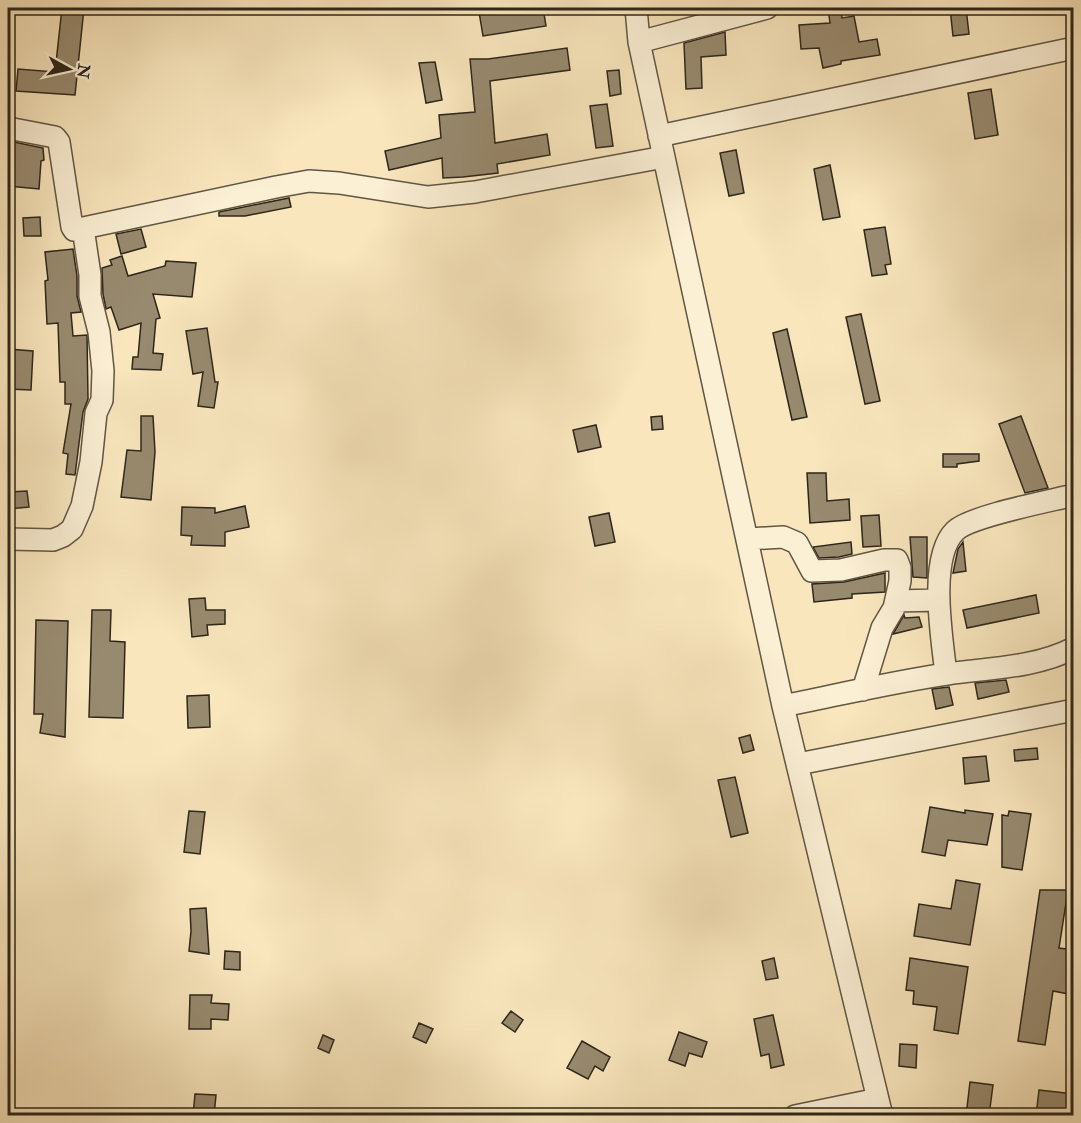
<svg xmlns="http://www.w3.org/2000/svg" width="1081" height="1123" viewBox="0 0 1081 1123" font-family="'IM FELL Double Pica',serif">
  <style>
    .building { fill: #988a6f; stroke: #2e261b; stroke-width: 1.5 }
    .lines { fill: none; stroke-linecap: round; stroke-linejoin: round }
    .minor-casing { stroke: #615644; stroke-width: 24 }
    .minor { stroke: #fbefd4; stroke-width: 21 }
  </style>
  <rect width="100%" height="100%" fill="#f9e6bd"/>
  <filter id="stains"><feTurbulence type="fractalNoise" baseFrequency=".00333" numOctaves="4"/><feColorMatrix values="0 0 0 0 .2 0 0 0 0 .09 0 0 0 0 .02 0 0 0 .5 -.17"/></filter>
  <radialGradient id="worn" r=".72"><stop offset=".6" stop-color="#630" stop-opacity="0"/><stop offset="1" stop-color="#630" stop-opacity=".3"/></radialGradient>
  <!-- building -->
  <path class="building" d="M62,8H84L75,95L16,91L18,69L55,72Z
    M508,8H543L546,26L483,36L479,12Z
    M828,8H841L842,18L854,16L859,42L877,39L880,55L841,61V64L823,68L819,48L801,49L799,25L830,23Z
    M950,8H966L969,34L953,36Z
    M725,32L726,55L701,57L702,88L686,89L684,43Z
    M567,48L570,70L490,81L495,143L547,134L550,155L497,164L498,173L463,177L443,178L442,158L389,170L385,151L441,138L439,115L475,112L470,59H488Z
    M435,62L442,100L426,103L419,63Z
    M619,70L621,94L610,96L607,71Z
    M991,89L998,135L975,139L968,93Z
    M607,104L613,146L596,148L590,106Z
    M9,141L43,148L44,160L41,161L39,189L8,186Z
    M736,150L744,193L729,196L720,153Z
    M830,165L840,217L823,220L814,169Z
    M289,198L291,207L245,216H219V212Z
    M40,217L41,236H24L23,218Z
    M885,227L891,264L885,265L887,274L872,276L864,230Z
    M141,229L146,247L121,254L116,234Z
    M73,249L77,276V296L81,312L71,313L73,336L87,335L88,399L83,412L75,475L66,474L68,454L63,453L71,404H65V382H60L58,323L47,324L45,281L48,280L45,252Z
    M122,256L128,276L165,266L166,261L196,263L192,297L153,294L160,318L156,319L153,353L163,354L161,370L132,369L133,357H138L141,323L119,330L111,307L106,309L103,294L102,268L112,265L110,260Z
    M861,314L880,401L865,404L846,317Z
    M207,328L215,382H218L214,408L198,406L203,372L193,374L186,331Z
    M787,329L807,417L792,420L773,333Z
    M8,349L33,351L31,390L8,389Z
    M141,416H153L155,452L151,500L121,497L127,450L141,451Z
    M662,416L663,429L652,430L651,417Z
    M1021,416L1048,488L1025,493L999,424Z
    M596,425L601,447L578,452L573,430Z
    M943,454H979V461L957,464V467H943Z
    M807,473H826L827,501L849,499L850,520L810,523Z
    M27,491L29,507L8,509V492Z
    M245,506L249,527L225,532V546L191,545L192,536L181,535L182,507L215,508V513Z
    M609,513L615,542L595,546L589,517Z
    M879,515L881,546L863,547L861,516Z
    M910,537H927V578L913,577Z
    M851,542L852,554L839,557L819,558L813,547Z
    M963,542L966,571L953,573L958,549Z
    M885,573V592L852,594V598L814,602L812,584L844,582Z
    M1036,595L1039,613L967,628L963,610Z
    M205,598L206,610H225V624L207,625L208,635L192,637L189,599Z
    M92,610H111L110,641L125,642L123,718L89,717Z
    M904,615L905,618L919,617L922,627L893,634Z
    M36,620L68,621L65,737L40,733L43,714H34Z
    M1006,680L1009,692L978,699L975,683Z
    M949,687L953,705L936,709L932,689Z
    M209,695L210,727L188,728L187,696Z
    M750,735L754,750L743,753L739,738Z
    M1037,748L1038,759L1015,761L1014,750Z
    M986,756L989,781L965,784L963,758Z
    M735,777L748,833L731,837L718,780Z
    M930,807L965,813V810L993,814L987,845L948,840L945,856L922,852Z
    M189,811L205,812L200,854L184,852Z
    M1009,811L1031,814L1022,870L1002,867V815L1008,816Z
    M956,880L980,884L970,945L914,936L919,904L951,909Z
    M1040,890H1068L1059,948L1074,950V995L1053,991L1045,1045L1018,1041Z
    M206,908L209,954L189,951L191,931L190,909Z
    M225,951L240,952V970L224,969Z
    M774,958L778,978L766,980L762,961Z
    M910,958L968,967L958,1034L934,1030L937,1007L913,1004L914,991L906,990Z
    M190,995H212L211,1003L229,1004L228,1020L211,1019V1029H189Z
    M511,1011L523,1020L515,1032L502,1023Z
    M773,1015L784,1065L771,1068L769,1054L761,1056L754,1019Z
    M419,1023L433,1029L426,1043L413,1037Z
    M679,1032L707,1042L702,1057L689,1053L685,1066L669,1060Z
    M323,1035L334,1040L329,1053L318,1048Z
    M582,1041L610,1057L603,1071L595,1066L588,1079L567,1068Z
    M900,1044L917,1045L916,1068L899,1066Z
    M970,1082L993,1085L989,1116H966Z
    M1039,1090L1074,1094L1071,1116H1036Z
    M195,1094L216,1095L214,1116H193Z"/>
  <g class="lines">
    <defs>
      <path id="minor" d="M636,8L639,42L783,706L882,1116
        M639,42L767,8
        M8,128L55,137L59,142L72,227L74,230L276,187L309,181L339,183L428,197L475,192L664,157
        M659,136L1074,48
        M8,539L53,540L63,536L72,529L82,506L91,462L96,413L102,400L103,371L99,332L90,296V275L83,228
        M748,539L783,537L797,543L812,571L841,570L884,560H897L900,568V581L894,608L882,628L863,690
        M896,601L939,600
        M946,674C942,638 928,558 955,531C970,516 1050,501 1074,495
        M783,706C838,695 892,682 947,674C989,668 1035,668 1074,648
        M798,764L1074,710
        M795,1116L878,1099"/>
    </defs>
    <!-- minor casing -->
    <use href="#minor" class="minor-casing"/>
    <!-- minor -->
    <use href="#minor" class="minor"/>
  </g>
  <!-- margin -->
  <rect width="1081" height="1123" fill="none" stroke="#f9e6bd" stroke-width="30"/>
  <rect x="9" y="9" width="1063" height="1105" fill="none" stroke="#2e261b" stroke-width="3"/>
  <rect x="15" y="15" width="1051" height="1093" fill="none" stroke="#2e261b" stroke-width="1.5"/>
  <!-- north arrow -->
  <g transform="translate(69 69) rotate(98)" stroke="#fbefd4" stroke-width="4.5" paint-order="stroke">
  <path d="M0-4.5L10 22L0 15L-10 22Z" fill="#2e261b"/>
  <text y="-9" font-size="16" font-weight="bold" text-anchor="middle" fill="#2e261b">N</text>
  </g>
  <rect width="100%" height="100%" filter="url(#stains)"/>
  <rect width="100%" height="100%" fill="url(#worn)"/>
</svg>
